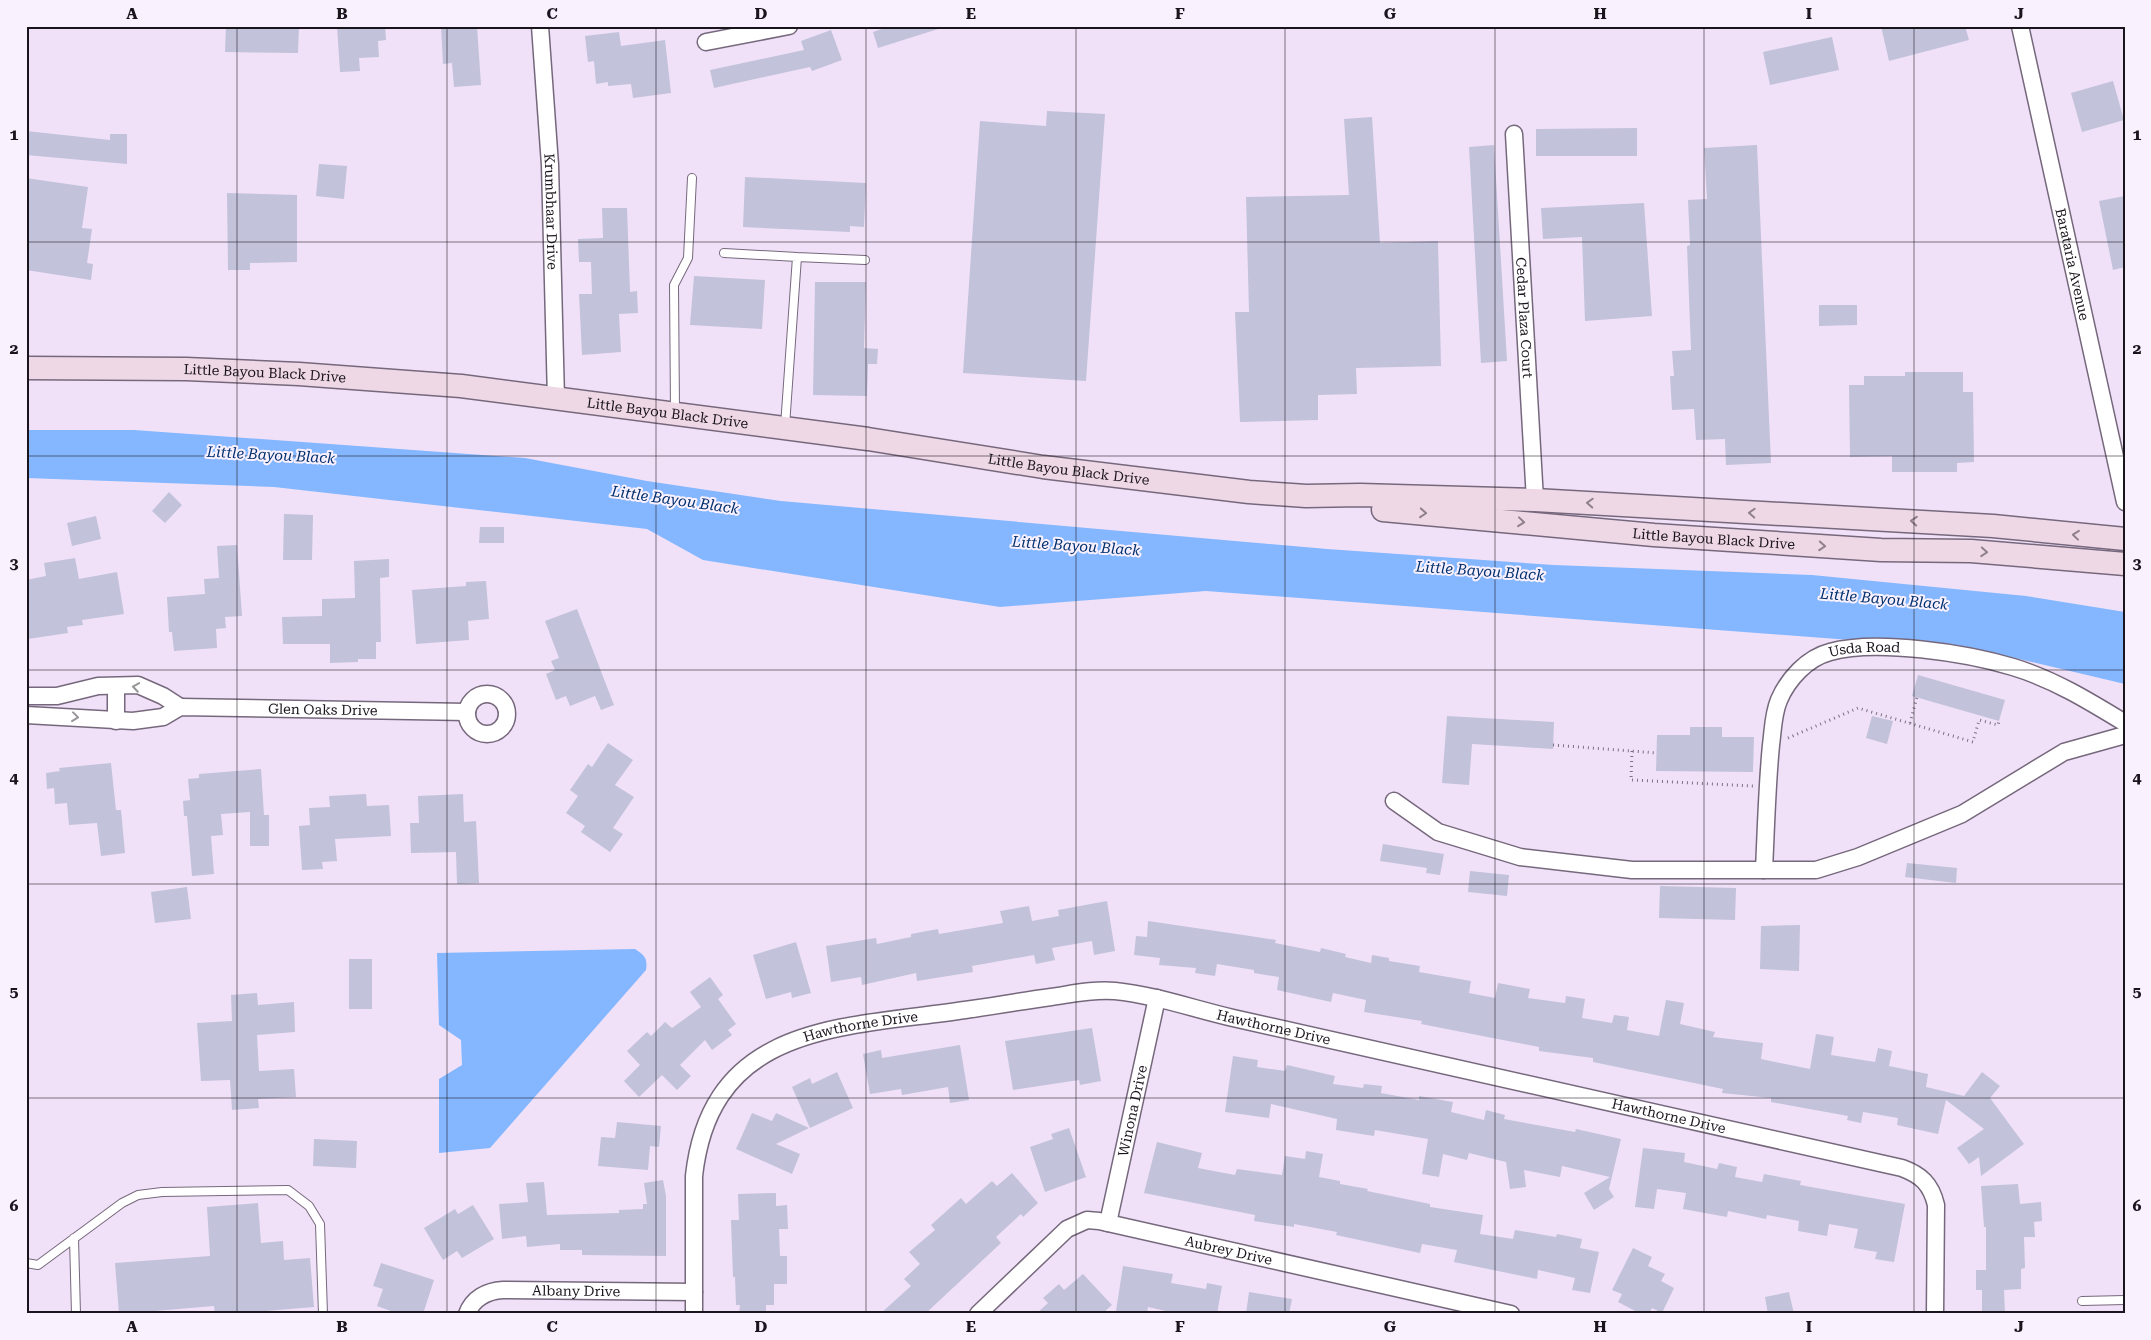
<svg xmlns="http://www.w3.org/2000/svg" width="2151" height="1340" viewBox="0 0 2151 1340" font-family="'Roboto Serif',serif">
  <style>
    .water { fill: #84b7ff }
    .building { fill: #c2c2db }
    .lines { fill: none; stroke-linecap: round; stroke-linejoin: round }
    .service-casing { stroke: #76687c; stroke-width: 10 }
    .minor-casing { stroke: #76687c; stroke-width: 19 }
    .secondary-casing { stroke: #76687c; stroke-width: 25 }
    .path { stroke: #7b7180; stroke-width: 3; stroke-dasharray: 1 4; stroke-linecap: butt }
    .service { stroke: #fff; stroke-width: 8 }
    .minor { stroke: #fff; stroke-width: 16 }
    .secondary { stroke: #efd8e6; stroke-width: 22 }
    .oneway { stroke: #8f808b }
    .oneway2 { stroke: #989599 }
    .grid { fill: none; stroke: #1a141c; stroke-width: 1; stroke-opacity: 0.55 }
    .labels { text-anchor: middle; stroke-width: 4; stroke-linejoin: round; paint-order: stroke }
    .street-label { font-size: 14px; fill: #1a141c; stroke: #faf1ff }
    .water-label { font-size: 15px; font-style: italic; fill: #00306d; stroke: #faf1ff }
    .neatline { fill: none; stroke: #1a141c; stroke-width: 2 }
    .grid-label { font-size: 16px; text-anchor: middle; font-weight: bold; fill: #1a141c }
  </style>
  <rect width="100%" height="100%" fill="#f0e1f8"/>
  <!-- water -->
  <path class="water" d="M26,430H134L525,458L647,481L781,501L1327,549L1554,565L1812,575L2026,596L2125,612V684L1981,650L1206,591L1000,607L703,560L647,529L274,487L26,478Z
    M635,949C644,955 648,958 646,970L490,1148L439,1153V1079L462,1065L461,1040L439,1025L437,953Z"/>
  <!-- building -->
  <path class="building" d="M226,26H299L298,53L225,52Z
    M337,26H385L386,40L378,41L379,57L359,58L360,71L340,72Z
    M441,26H477L481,85L454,87L452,63L443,64Z
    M890,26H938V29L878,48L873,32Z
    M1881,26H1965L1969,40L1889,61Z
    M831,30L842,60L812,71L810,67L714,88L710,70L804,50L801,41Z
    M619,32L621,46L665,40L671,93L633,98L631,84L608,86V82L596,84L594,61L588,62L585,36Z
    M1832,37L1839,70L1770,85L1763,52Z
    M2113,81L2124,120L2082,132L2071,93Z
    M1047,111L1105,114L1086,381L963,373L980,121L1046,126Z
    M1372,117L1380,243L1438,241L1441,366L1356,368L1357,394L1318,395V420L1240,422L1235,312H1249L1246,197L1349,195L1344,119Z
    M1637,128V156H1536V129Z
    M26,131L110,140V134H127V164L26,155Z
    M1494,145L1507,361L1481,363L1469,147Z
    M1757,145L1771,463L1726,465L1725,439L1696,440L1694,409L1672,410L1670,376H1674L1672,351L1691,350L1687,246L1690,245L1688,200L1707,199L1704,148Z
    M319,164L347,166L344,199L316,196Z
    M745,177L866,183L864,227L850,226V232L743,227Z
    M26,178L88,187L82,228L92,229L87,263L93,264L91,280L26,270Z
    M227,193L297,195V262L250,263V270H228Z
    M2125,196V267L2113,270L2099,201Z
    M1644,203L1652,316L1585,321L1582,237L1543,239L1541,208Z
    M602,208H627L630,292L637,291L638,313L619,314L621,352L582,355L579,294H592L591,262H579L578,239L603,238Z
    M694,276L765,280L762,329L690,325Z
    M815,282H866L864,348L878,349L877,364H868L867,396L813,395Z
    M1819,305H1857V325L1819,326Z
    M1905,372H1963V392H1973L1974,462L1957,463V472H1892V456L1850,457L1849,385H1864V376H1905Z
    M169,492L182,505L165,523L152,511Z
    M284,514L313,515L312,560H283Z
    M96,516L101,539L72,546L67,523Z
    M480,527H504V543H479Z
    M237,545L242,616L225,617L226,628L216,629L217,648L174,651L172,632H169L167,597L205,594L204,579L219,578L217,546Z
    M75,558L79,579L117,572L124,614L82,620L83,625L67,627L68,633L28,639L26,580L46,576L44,563Z
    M389,559V577L380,578L381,642H376V659H358V662L330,663V644H283L282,617L322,616V599L355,598L354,561Z
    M486,581L489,619L468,621L469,640L416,644L412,590L466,586V582Z
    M577,609L614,705L601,710L595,696L570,706L566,696L556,700L546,674L555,670L551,661L559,658L545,621Z
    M1918,675L2005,700L1999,721L1912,696Z
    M1447,716L1554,722L1553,749L1472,744L1469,785L1442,783Z
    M1872,716L1893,721L1887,744L1866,738Z
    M1690,727H1722V737H1754L1753,772L1656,771L1657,735H1690Z
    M608,743L633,760L615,785L634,797L613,828L623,834L610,852L581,832L585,826L566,813L578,796L570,790L588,764L592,767Z
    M111,763L116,810H121L125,853L101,856L97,823L69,825L67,803L55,804L54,788L47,789L46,773L60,771L59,768Z
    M261,769L264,815H269V846H250V812L221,814L223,835L211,836L214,874L192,876L187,816H184L183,801L190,800L188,779L199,778V774Z
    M366,794L367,806L389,805L391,836L335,839L337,861L322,862L323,869L302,870L299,826L310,825L309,808L330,807L329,796Z
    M463,794L464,822L476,821L479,883L457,884L456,852L411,853L410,823H419L418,796Z
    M1383,844L1444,854L1440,875L1426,873L1427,868L1380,861Z
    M1907,863L1957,868L1956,883L1905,877Z
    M1470,871L1509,875L1507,896L1468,892Z
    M1660,886L1736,888L1735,920L1659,918Z
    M187,887L191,919L155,923L151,892Z
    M1107,901L1115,951L1094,955L1092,941L1052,948L1055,960L1036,964L1034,955L972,966L973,972L917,981L916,973L862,985L861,977L831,982L826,946L876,938L877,944L911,937V934L938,929L939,934L1003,923L1000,911L1029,906L1032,921L1059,916L1058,910Z
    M1148,921L1250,936L1276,940L1275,943L1320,952L1321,948L1346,954L1345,957L1371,963L1372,955L1389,958V961L1420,966L1419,972L1471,981L1469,993L1495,998L1498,983L1530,989L1528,998L1565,1003L1566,996L1585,999L1582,1018L1612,1023L1614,1015L1629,1017L1627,1030L1659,1036L1666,1000L1684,1003L1680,1024L1715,1032L1713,1037L1763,1043L1761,1059L1810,1069L1816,1034L1834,1037L1831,1055L1875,1062L1878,1048L1892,1051L1889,1066L1928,1074L1926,1087L1964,1096L1982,1072L2000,1086L1990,1098L2024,1144L1981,1176L1979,1157L1969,1164L1957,1148L1984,1129L1946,1100L1938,1134L1897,1125L1898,1118L1863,1112L1861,1123L1847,1120L1848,1116L1771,1102V1098L1722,1093L1723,1089L1593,1062V1058L1539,1051V1047L1421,1024L1422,1021L1364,1012L1366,1000L1333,993L1331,1002L1277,990L1279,977L1254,973V970L1217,964L1215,976L1195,973L1196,968L1159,965L1160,958L1134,955L1136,936L1147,937Z
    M1800,925L1799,971L1760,969L1761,926Z
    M796,942L811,993L792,998L791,992L766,999L753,955Z
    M349,959H372V1009H349Z
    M710,977L723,995L718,999L736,1024L728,1030L732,1035L712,1050L705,1040L680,1065L691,1076L677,1090L662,1075L639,1097L624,1081L640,1065L627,1051L647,1032L651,1036L665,1022L672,1028L701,1007L690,992Z
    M257,993L258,1005L294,1002L295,1032L257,1035L259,1071L294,1069L296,1097L258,1099L259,1108L232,1110L230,1080L201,1081L197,1023L232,1021L231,995Z
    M1092,1028L1101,1081L1080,1085L1079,1080L1013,1090L1005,1041Z
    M960,1045L969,1100L950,1103L948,1087L902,1095L901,1089L870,1094L863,1054L881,1050L882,1058Z
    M1233,1056L1258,1060L1257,1067L1285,1071L1287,1065L1335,1076L1333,1084L1363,1088L1364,1084L1382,1086L1381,1093L1419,1100V1096L1453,1102L1451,1112L1484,1120L1486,1110L1505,1115L1504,1119L1575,1132L1576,1129L1621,1139L1609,1189L1614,1197L1594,1210L1584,1193L1610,1177L1562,1166L1560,1177L1524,1170L1526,1187L1510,1189L1506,1162L1469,1153L1467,1160L1443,1154L1439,1177L1422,1174L1428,1139L1375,1130L1374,1136L1336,1130L1337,1119L1271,1104L1269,1118L1225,1112Z
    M837,1072L853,1108L810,1128L792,1087L810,1078L812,1084Z
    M752,1113L772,1121L776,1113L809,1128L776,1144L800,1154L792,1174L736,1149Z
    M617,1122L661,1126L659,1147L650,1146L648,1170L598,1166L601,1137L615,1138Z
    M1069,1128L1086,1177L1045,1192L1030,1147L1053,1139L1051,1134Z
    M314,1139L357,1141L356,1168L313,1166Z
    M1157,1142L1202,1153L1198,1168L1235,1175L1237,1169L1282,1175L1285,1156L1305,1159L1306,1151L1323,1154L1319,1177L1340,1181V1184L1368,1189L1367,1191L1430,1204V1207L1483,1215L1480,1234L1513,1239L1515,1230L1556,1237L1557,1234L1582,1239L1580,1248L1599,1252L1590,1293L1572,1290L1575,1278L1538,1270L1537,1279L1454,1262L1457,1250L1422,1244L1420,1253L1336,1235L1337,1232L1294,1224V1227L1254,1221L1255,1215L1144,1193Z
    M1643,1148L1685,1153L1684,1162L1717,1169L1719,1163L1737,1167L1735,1177L1762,1182L1764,1174L1801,1181L1800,1185L1905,1204L1894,1262L1875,1259L1877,1252L1854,1248L1858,1229L1829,1224L1827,1236L1798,1231L1799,1221L1767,1215L1766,1219L1728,1211L1727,1217L1683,1209L1686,1193L1657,1189L1654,1209L1635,1207Z
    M1012,1173L1038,1203L1023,1217L1021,1214L996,1237L1001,1243L925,1314H880L911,1286L904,1279L920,1264L909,1252L935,1230L931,1225L961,1198L966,1204L992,1181L997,1186Z
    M663,1180L666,1196V1256L582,1255V1250H560V1244L527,1247L526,1236L502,1239L499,1204L528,1202L526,1183L544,1182L547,1215L619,1213V1210L643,1209V1204H647L644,1183Z
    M2018,1184L2020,1204L2041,1202L2042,1221L2034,1222L2035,1237H2024L2025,1268L2021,1269V1289L2004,1290L2005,1314H1982V1290H1976V1270H1986V1227H1984L1981,1186Z
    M776,1193V1206L787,1205L788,1229H779L780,1256H787V1284H774V1305H766V1314H739L740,1305H736L735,1277H733L731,1220H739L738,1194Z
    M258,1203L261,1243L283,1241L284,1260L310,1258L314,1307L265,1311L266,1314H215L214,1306L119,1314L115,1263L210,1256L207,1207Z
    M473,1205L494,1239L462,1258L457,1251L443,1260L424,1228L455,1209L458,1214Z
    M1633,1248L1652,1257L1648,1266L1665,1274L1661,1281L1674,1288L1662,1313L1652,1308L1649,1314H1641L1618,1302L1622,1294L1612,1290Z
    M381,1263L434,1280L423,1314H399L377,1306L383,1289L373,1286Z
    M1123,1266L1173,1274L1171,1283L1206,1289L1207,1283L1222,1286L1217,1314H1179L1148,1307L1147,1314L1116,1311Z
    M1083,1274L1112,1305L1102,1314H1036L1048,1303L1043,1298L1059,1284L1064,1290Z
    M1249,1292L1292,1299L1289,1314H1246Z
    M1789,1292L1794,1314H1768L1765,1297Z"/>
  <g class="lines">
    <defs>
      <path id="service" d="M724,253L797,257
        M675,412L674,285L688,258L692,178
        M785,426L797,257L865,260
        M74,1238L76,1314
        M26,1263L38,1265L122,1203L138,1195L162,1192L288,1190L309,1206L320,1224L323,1314
        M2082,1301L2125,1300"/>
      <g id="minor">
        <path id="s1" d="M540,26L550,165L556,399"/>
        <path id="s2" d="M2020,26L2125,502"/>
        <path d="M706,42L789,26"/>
        <path id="s3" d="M1514,134L1535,500"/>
        <path d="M116,686V721"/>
        <circle cx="487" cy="714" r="20"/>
        <path d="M26,696H57L98,686L138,685L163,696L180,707"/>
        <path id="s4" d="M26,715L133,721L163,717L180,707L467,712"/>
        <path d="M1394,801L1438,832L1520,857L1632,870H1816L1858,857L1962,814L2064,752L2125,735"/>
        <path id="s5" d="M1764,870C1766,828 1767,786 1771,745C1773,730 1773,714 1779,700C1788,679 1807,658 1830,652C1876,639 1967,653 2013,667C2053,679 2089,701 2125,723"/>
        <path id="s6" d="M1108,1223L1157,998"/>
        <path id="s7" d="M467,1314C473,1298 487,1291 503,1290L694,1292"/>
        <path id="s8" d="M694,1314V1176C711,1022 844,1028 965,1010C993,1006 1022,1001 1051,997C1072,994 1093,989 1115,991C1155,995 1194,1009 1233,1018L1902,1168C1921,1175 1931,1184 1936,1205L1935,1314"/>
        <path id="s9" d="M978,1314L1067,1229L1087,1220L1099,1221L1511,1314"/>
      </g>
      <g id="secondary">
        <path id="s10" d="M26,368L186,369L299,374L461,386L868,439L1043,467L1249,492L1306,496L1360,495L1535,500L1993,526L2125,539"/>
        <path id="s11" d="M1383,510L1654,535L1881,550L1971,551L2125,564"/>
      </g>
    </defs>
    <!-- service casing -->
    <use href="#service" class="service-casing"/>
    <!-- minor casing -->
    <use href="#minor" class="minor-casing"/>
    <!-- secondary casing -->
    <use href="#secondary" class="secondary-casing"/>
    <!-- path -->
    <path class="path" d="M1910,723L1917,697
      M1788,738L1858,708L1973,742L1979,720L1998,725L1999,721
      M1553,745L1657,753
      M1632,751L1631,780L1754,786"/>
    <!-- service -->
    <use href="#service" class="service"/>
    <!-- minor -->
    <use href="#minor" class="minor"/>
    <!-- secondary -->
    <use href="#secondary" class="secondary"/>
  </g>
  <!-- one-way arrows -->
  <defs><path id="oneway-chevron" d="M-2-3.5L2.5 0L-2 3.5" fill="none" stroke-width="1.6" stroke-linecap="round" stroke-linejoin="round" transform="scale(1.25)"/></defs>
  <g class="oneway">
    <use href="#oneway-chevron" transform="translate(1590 503) rotate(-177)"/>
    <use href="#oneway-chevron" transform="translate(1423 513) rotate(5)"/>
    <use href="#oneway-chevron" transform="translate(1752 513) rotate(-177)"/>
    <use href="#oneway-chevron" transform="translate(1914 521) rotate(-176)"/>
    <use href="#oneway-chevron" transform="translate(1521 522) rotate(6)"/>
    <use href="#oneway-chevron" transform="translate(2076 535) rotate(-174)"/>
    <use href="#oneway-chevron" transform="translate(1822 546) rotate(4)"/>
    <use href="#oneway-chevron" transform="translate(1984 552) rotate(4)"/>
  </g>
  <g class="oneway2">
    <use href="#oneway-chevron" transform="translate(136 687) rotate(-171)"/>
    <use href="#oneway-chevron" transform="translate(75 717) rotate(7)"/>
  </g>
  <!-- grid -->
  <path class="grid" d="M237,26V1314M447,26V1314M656,26V1314M866,26V1314M1076,26V1314M1285,26V1314M1495,26V1314M1704,26V1314M1914,26V1314M26,242H2125M26,456H2125M26,670H2125M26,884H2125M26,1098H2125"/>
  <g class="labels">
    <!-- street labels -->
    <g class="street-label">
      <text dy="5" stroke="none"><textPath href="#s1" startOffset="186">Krumbhaar Drive</textPath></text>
      <text dy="5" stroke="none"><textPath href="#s2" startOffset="244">Barataria Avenue</textPath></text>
      <text dy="5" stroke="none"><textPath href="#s3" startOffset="184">Cedar Plaza Court</textPath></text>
      <text dy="5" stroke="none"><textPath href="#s10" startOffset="239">Little Bayou Black Drive</textPath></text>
      <text dy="5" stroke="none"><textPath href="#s10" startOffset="644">Little Bayou Black Drive</textPath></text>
      <text dy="5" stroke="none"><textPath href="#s10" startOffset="1049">Little Bayou Black Drive</textPath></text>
      <text dy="5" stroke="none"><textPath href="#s11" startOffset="332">Little Bayou Black Drive</textPath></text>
      <text dy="5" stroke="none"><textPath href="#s5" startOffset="278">Usda Road</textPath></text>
      <text dy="5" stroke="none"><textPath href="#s4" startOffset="300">Glen Oaks Drive</textPath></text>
      <text dy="5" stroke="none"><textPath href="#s8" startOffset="385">Hawthorne Drive</textPath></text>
      <text dy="5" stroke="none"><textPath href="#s8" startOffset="805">Hawthorne Drive</textPath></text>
      <text dy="5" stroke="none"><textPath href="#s6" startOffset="115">Winona Drive</textPath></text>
      <text dy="5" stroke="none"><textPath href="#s8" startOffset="1210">Hawthorne Drive</textPath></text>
      <text dy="5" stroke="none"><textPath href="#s9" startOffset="290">Aubrey Drive</textPath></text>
      <text dy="5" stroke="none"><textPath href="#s7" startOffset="119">Albany Drive</textPath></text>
    </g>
    <!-- water labels -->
    <g class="water-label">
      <text transform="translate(271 455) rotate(3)" y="5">Little Bayou Black</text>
      <text transform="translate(675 500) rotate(8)" y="5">Little Bayou Black</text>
      <text transform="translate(1076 546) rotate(4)" y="5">Little Bayou Black</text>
      <text transform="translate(1480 571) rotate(4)" y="5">Little Bayou Black</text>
      <text transform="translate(1884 599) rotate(5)" y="5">Little Bayou Black</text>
    </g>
  </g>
  <!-- border -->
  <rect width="2151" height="1340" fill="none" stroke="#faf1ff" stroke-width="55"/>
  <rect x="28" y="28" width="2096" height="1284" class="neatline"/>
  <g class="grid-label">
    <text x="132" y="19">A</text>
    <text x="342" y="19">B</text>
    <text x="552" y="19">C</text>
    <text x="761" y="19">D</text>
    <text x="971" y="19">E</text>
    <text x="1180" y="19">F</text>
    <text x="1390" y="19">G</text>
    <text x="1600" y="19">H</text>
    <text x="1809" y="19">I</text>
    <text x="2019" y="19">J</text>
    <text x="14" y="140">1</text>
    <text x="2137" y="140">1</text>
    <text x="14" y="354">2</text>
    <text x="2137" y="354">2</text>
    <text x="14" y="569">3</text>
    <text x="2137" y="569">3</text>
    <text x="14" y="783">4</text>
    <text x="2137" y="783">4</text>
    <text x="14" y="997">5</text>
    <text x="2137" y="997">5</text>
    <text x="14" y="1211">6</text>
    <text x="2137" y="1211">6</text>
    <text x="132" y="1332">A</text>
    <text x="342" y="1332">B</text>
    <text x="552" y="1332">C</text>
    <text x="761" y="1332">D</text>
    <text x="971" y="1332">E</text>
    <text x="1180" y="1332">F</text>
    <text x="1390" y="1332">G</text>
    <text x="1600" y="1332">H</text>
    <text x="1809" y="1332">I</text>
    <text x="2019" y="1332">J</text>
  </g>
</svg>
